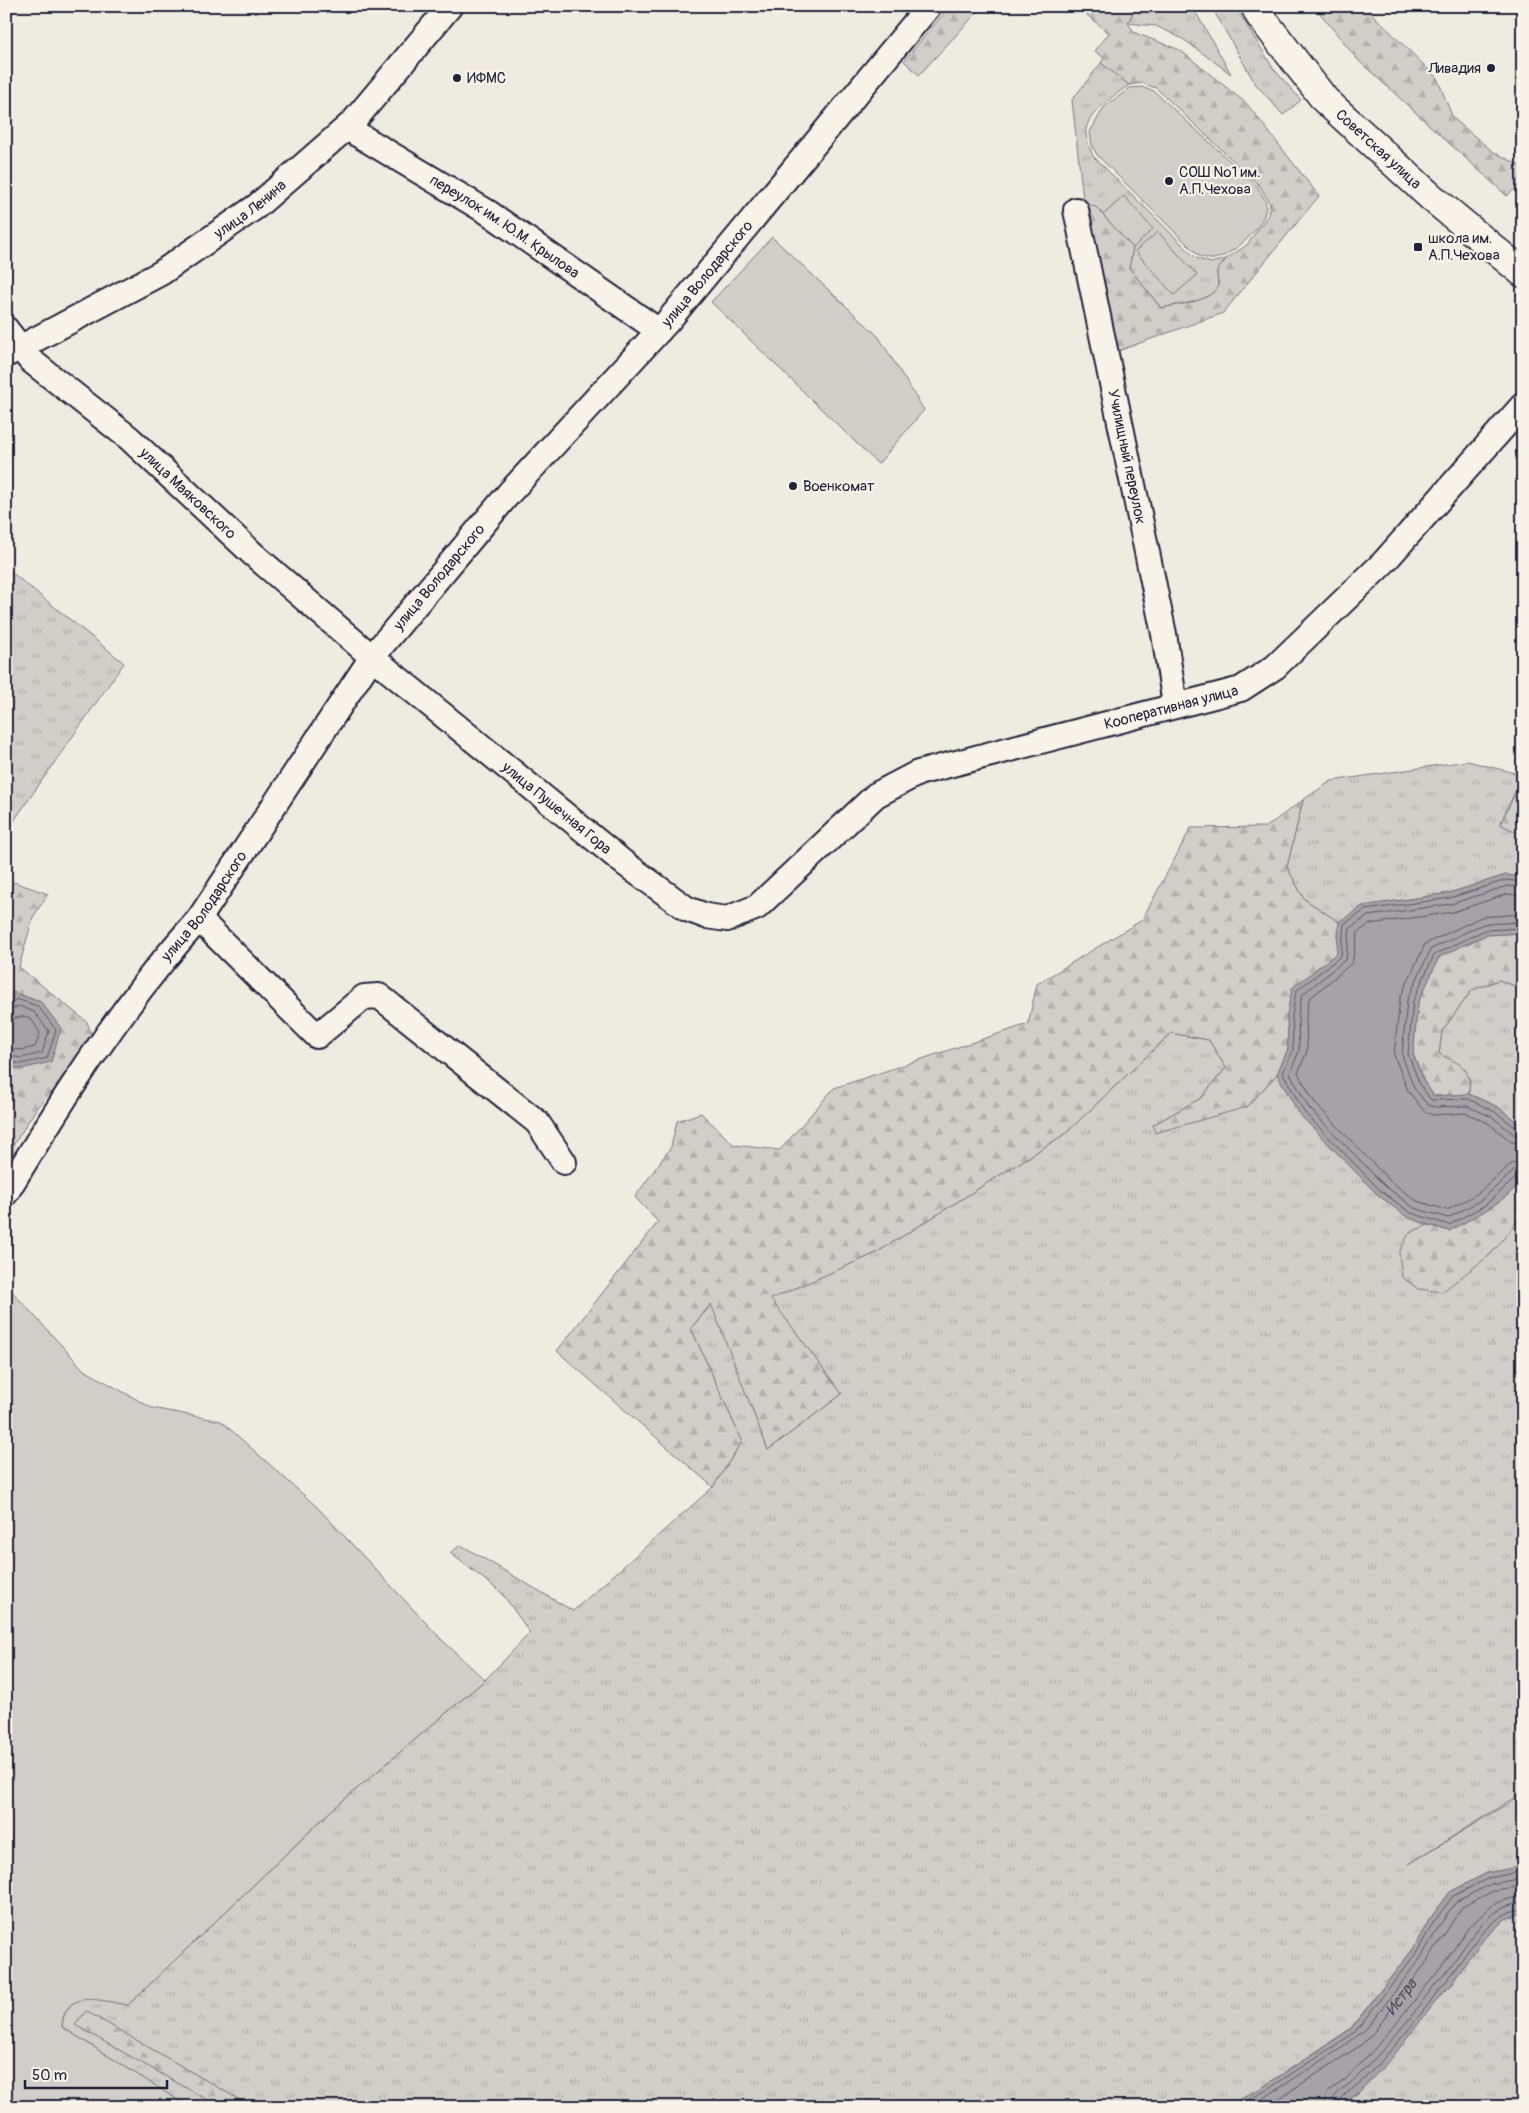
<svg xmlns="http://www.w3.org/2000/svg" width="1529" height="2113" viewBox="0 0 1529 2113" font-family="Pangolin,sans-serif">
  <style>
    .grass { fill: url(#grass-tufts); stroke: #7a7882 }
    .forest { fill: url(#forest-firs); stroke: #7a7882 }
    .garden { fill: #d1cdc9; stroke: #7a7882 }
    .water { fill: #a6a3a6; stroke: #716f7b }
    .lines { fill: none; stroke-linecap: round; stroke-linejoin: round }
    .shore { stroke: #575666; stroke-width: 1 }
    .minor-casing { stroke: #22223b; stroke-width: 28 }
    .major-casing { stroke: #22223b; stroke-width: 31 }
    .minor { stroke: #f7f3e8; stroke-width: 24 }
    .major { stroke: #f7f3e8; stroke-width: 28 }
    .poi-dot { fill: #22223b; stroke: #f7f3e8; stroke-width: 2 }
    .labels { text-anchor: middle; stroke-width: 4.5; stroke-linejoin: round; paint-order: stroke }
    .poi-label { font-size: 15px; fill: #22223b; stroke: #f7f3e8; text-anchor: start }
    .street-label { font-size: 15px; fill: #22223b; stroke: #f7f3e8 }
    .water-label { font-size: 16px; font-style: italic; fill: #504f60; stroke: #f7f3e8 }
  </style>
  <defs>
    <pattern id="grass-tufts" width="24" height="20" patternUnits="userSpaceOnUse" patternTransform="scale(1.25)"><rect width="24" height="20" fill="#d1cdc9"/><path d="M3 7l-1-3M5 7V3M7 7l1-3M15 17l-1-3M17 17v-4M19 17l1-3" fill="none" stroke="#b3b0ae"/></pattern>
    <pattern id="forest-firs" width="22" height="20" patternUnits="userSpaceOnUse" patternTransform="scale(1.25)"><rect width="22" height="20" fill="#d1cdc9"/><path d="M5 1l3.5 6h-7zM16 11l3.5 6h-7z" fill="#b3b0ae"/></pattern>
  </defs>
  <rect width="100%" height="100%" fill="#eeebe1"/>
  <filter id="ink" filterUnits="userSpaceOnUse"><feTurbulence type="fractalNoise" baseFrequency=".02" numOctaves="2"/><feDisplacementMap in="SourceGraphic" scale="10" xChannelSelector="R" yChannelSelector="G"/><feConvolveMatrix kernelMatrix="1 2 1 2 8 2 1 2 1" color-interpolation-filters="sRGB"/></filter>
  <g filter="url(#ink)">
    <!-- grass -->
    <path class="grass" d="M1136,6H1192L1231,74L1183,39L1156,26L1128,23Z
      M1211,6H1235L1273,68L1301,100L1283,115L1255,83Z
      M1101,63L1129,85C1115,95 1090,111 1086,129C1085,138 1090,149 1093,156L1196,258L1211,263L1226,259L1217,271L1218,287C1207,303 1179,304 1161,308L1129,268L1133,247L1096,207L1084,208L1072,100Z
      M6,568L124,663L6,832Z
      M1467,761L1523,775L1500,824L1520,834L1523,877L1506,875L1449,893L1363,906L1339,922L1304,899L1287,867L1303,800L1331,781Z
      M1499,980L1523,989V1127L1498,1107L1469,1094L1470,1078L1439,1054L1442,1031L1472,990Z
      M1171,1033L1209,1040L1226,1068L1201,1098L1153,1125L1247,1107L1277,1074L1300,1115L1408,1217L1428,1225L1409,1233L1518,1221L1523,1214V1792L1409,1864L1523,1794V1866L1487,1873L1450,1892L1429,1920L1413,1949L1350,2029L1263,2087L1226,2107H252L87,2012L76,2025L220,2107H189L62,2027C65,1987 100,2000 128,2005L333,1809L485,1680L530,1633L502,1593L450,1553L461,1545L573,1611L713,1487L742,1441L691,1328L712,1304L768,1450L842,1394L770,1299L876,1253L1065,1134Z
      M1523,1913V2107H1339L1358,2093L1444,1991L1452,1985L1456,1976L1483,1940L1505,1919Z"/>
    <!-- forest -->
    <path class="forest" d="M950,6H983L919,75L904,61Z
      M1093,6H1136L1128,23L1135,33L1180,50L1247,104L1319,196L1223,313L1118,351L1087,214L1084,208L1090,205L1096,207L1133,248L1129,268L1161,308C1180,304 1207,303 1218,287L1217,271L1226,259L1247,245L1268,215L1270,204L1260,186L1156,88L1142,83L1129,85L1101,63L1104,58L1095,51L1109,33L1087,15Z
      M1314,6H1364L1437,78L1453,118L1492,151L1523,167V181L1507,196L1358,60Z
      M1523,778V849L1520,834L1500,824Z
      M1303,800L1287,867L1304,899L1339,922L1337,953L1316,969L1287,1014L1288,1049L1277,1074L1247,1107L1155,1133L1153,1125L1201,1098L1226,1068L1209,1040L1171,1033L1065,1134L876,1253L771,1299L842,1394L768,1450L711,1304L691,1328L742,1441L713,1487L557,1351L658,1222L635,1197L671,1147L677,1121L701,1113L734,1145L780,1150L834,1088L1028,1024L1037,984L1142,920L1191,828L1266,827Z
      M14,882L48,894L33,917L19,967L87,1022L92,1036L55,1089L38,1106L14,1144L12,1161L6,1172V1066L21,1069L41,1002L12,992L6,986V892Z
      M1523,933V989L1499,980L1472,990L1442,1031L1439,1054C1462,1065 1471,1066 1469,1094L1434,1096L1424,1082L1413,1054L1418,1003L1439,957L1486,935Z
      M1523,1177V1214L1518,1221L1491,1254L1442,1292L1418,1289L1402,1277L1399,1253L1409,1233L1428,1225L1449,1231C1476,1216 1503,1202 1523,1177Z
      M86,2011L252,2107H220L75,2025Z"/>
    <!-- garden -->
    <path class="garden" d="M1141,87L1154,91L1258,187C1260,193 1266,199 1266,205C1267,225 1234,255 1214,259C1210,260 1204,257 1199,256L1097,155L1092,145L1090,132L1104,107L1130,88Z
      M1124,196L1153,229L1133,248L1103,215Z
      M1158,232L1197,275L1174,295L1135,251Z
      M772,237L878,336L924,410L878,464L711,302Z
      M6,1285L84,1370L152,1408L221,1421L317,1507L442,1640L485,1680L333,1809L128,2005C101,2001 64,1987 62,2027L189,2107H6Z"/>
    <!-- water -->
    <path class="water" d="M1506,875L1523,877V933L1486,935L1439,957L1418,1003L1413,1054L1424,1082L1434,1096L1469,1094L1498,1107L1523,1127C1523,1139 1526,1168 1522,1178C1515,1197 1467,1221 1449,1231L1408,1218L1378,1195L1300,1115L1277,1074L1288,1049L1287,1014L1292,988L1337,953L1339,922L1363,906L1449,893Z
      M12,992L41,1002L61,1028L51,1062L21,1069L6,1066V1006Z
      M1523,1866V1913L1505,1919L1483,1940L1456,1976L1452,1985L1444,1991L1391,2059L1358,2093L1339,2107H1226L1263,2087L1351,2029L1413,1949L1429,1920L1450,1892L1487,1873Z"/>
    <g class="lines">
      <!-- shore -->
      <g class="shore">
        <path d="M1523,882L1506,880L1450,898L1365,910L1344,924L1341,956L1296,991L1292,1015L1293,1050L1283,1073L1304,1112L1381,1191L1411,1213L1449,1225L1485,1205L1518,1176L1523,1175"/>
        <path d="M1523,888L1507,886L1451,904L1368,916L1350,928L1346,959L1302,995L1298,1015L1299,1051L1290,1073L1309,1108L1385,1186L1414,1208L1448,1218L1481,1200L1514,1171L1523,1169"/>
        <path d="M1523,896L1507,894L1453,912L1370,924L1358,932L1352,963L1309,999L1306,1016L1307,1051L1298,1073L1315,1103L1390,1181L1417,1201L1447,1210L1477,1194L1511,1164L1523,1161"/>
        <path d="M1523,914L1481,917L1425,944L1400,998L1394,1055L1408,1091L1424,1111L1433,1115L1466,1113L1488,1123L1512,1142L1523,1144"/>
        <path d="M1523,922L1483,924L1431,949L1407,1000L1402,1055L1414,1088L1428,1105L1435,1107L1467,1106L1492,1117L1515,1135L1523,1137"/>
        <path d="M1523,928L1485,930L1434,955L1413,1001L1408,1054L1420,1085L1431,1100L1468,1099L1495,1112L1518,1129L1523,1130"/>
        <path d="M6,1006L11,1004L16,999L38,1006L56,1030L47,1058L21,1064L6,1061"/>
        <path d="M6,1012L19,1006L34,1012L49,1031L42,1053L21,1058L6,1055"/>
        <path d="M6,1019C27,1019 26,1008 40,1033L35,1047L21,1050L6,1048"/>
        <path d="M1236,2107L1265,2091L1354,2033L1417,1952L1433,1923L1453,1896L1489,1878L1523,1871"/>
        <path d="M1250,2107L1343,2047L1367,2028L1422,1956L1439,1926L1457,1901L1491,1884L1523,1878"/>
        <path id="s1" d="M1266,2107L1361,2045L1374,2032L1428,1960L1462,1907L1493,1891L1523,1885"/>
        <path d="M1323,2107L1327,2093L1346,2079L1377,2046L1437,1973L1469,1927L1495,1903L1523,1895"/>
        <path d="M1330,2107C1331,2094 1350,2085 1358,2076C1386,2048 1412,2017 1435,1984C1463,1959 1478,1905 1523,1903"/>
        <path d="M1337,2107C1338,2097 1356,2087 1363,2080C1391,2051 1417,2021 1440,1988C1447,1982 1449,1977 1454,1970C1472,1946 1491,1912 1523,1909"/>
      </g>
      <defs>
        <g id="minor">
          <path id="s2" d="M347,128L489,213L659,331"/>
          <path id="s3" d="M1076,210L1164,634L1175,705"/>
          <path id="s4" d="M6,329L30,360L129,438L254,555L372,657L624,863L687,909L706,916L727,919L757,907L876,795L918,773L1241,689L1275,667L1384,562L1523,405"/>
          <path id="s5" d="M6,355L161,273L257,206L353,122L450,6"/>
          <path d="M199,919L317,1036L364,997L379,996L537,1122L564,1162"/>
          <path id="s6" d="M6,1193C64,1097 124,1001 199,919L372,657L510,492L668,321L929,6"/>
        </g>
        <g id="major">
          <path id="s7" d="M1255,6L1260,16L1325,100L1431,197L1523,273"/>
        </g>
      </defs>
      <!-- minor casing -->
      <use href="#minor" class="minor-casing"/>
      <!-- major casing -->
      <use href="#major" class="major-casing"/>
      <!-- minor -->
      <use href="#minor" class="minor"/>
      <!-- major -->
      <use href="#major" class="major"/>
    </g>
  </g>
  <!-- markers -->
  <g class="poi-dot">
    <circle cx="1491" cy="68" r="5"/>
    <circle cx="457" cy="78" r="5"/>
    <circle cx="1169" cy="181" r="5"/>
    <rect x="1413" y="242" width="10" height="10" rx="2.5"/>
    <circle cx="793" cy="486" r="5"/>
  </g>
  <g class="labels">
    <!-- poi labels -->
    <g class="poi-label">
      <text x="1481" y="73" text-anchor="end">Ливадия</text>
      <text x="467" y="83">ИФМС</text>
      <text x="1179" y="177">СОШ №1 им.<tspan x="1179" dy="17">А.П.Чехова</tspan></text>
      <text x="1428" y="243">школа им.<tspan x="1428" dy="17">А.П.Чехова</tspan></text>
      <text x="803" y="491">Военкомат</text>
    </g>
    <!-- street labels -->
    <g class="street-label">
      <text dy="5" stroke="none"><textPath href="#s7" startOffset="190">Советская улица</textPath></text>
      <text dy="5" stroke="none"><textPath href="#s5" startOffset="285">улица Ленина</textPath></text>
      <text dy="5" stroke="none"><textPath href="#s2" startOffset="186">переулок им. Ю.М. Крылова</textPath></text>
      <text dy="5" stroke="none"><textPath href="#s6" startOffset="1159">улица Володарского</textPath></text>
      <text dy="5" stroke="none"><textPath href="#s3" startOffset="252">Училищный переулок</textPath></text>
      <text dy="5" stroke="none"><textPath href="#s4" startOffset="246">улица Маяковского</textPath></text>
      <text dy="5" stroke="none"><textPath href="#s6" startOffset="754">улица Володарского</textPath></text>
      <text dy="5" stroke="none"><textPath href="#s4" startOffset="1442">Кооперативная улица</textPath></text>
      <text dy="5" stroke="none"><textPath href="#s4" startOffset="731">улица Пушечная Гора</textPath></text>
      <text dy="5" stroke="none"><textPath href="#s6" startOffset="349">улица Володарского</textPath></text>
    </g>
    <!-- water labels -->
    <g class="water-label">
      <text dy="6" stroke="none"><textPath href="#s1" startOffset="176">Истра</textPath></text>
    </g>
  </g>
  <!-- margin -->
  <rect width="1529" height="2113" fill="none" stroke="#f7f3e8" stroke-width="25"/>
  <rect x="12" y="12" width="1504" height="2088" fill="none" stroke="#22223b" stroke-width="2" filter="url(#ink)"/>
  <!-- scale -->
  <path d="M25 2080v8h142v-8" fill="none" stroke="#22223b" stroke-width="2.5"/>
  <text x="32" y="2080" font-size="15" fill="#22223b" stroke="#f7f3e8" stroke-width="4" paint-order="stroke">50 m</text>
</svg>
